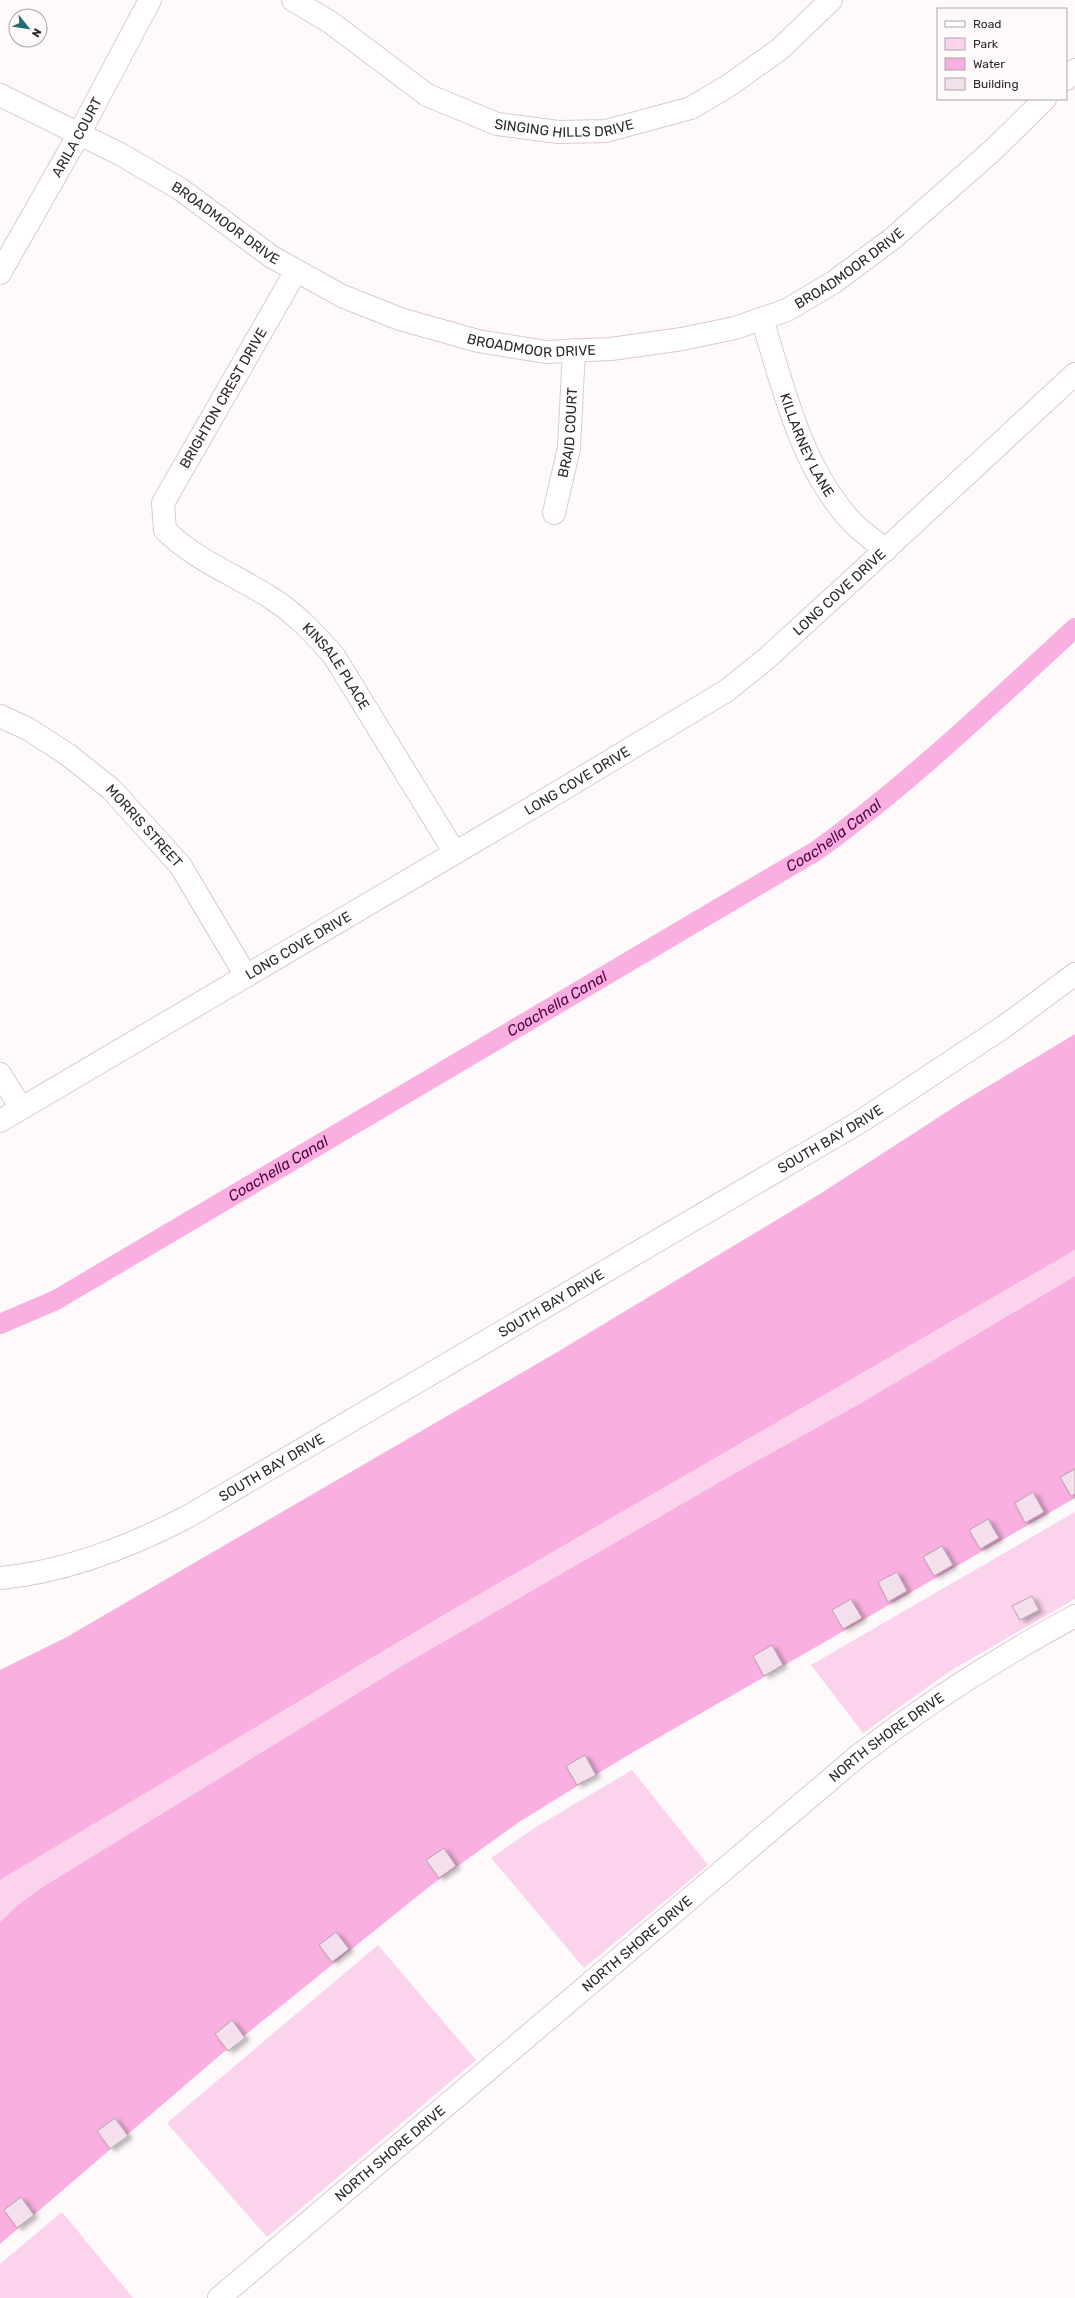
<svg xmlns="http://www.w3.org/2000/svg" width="1075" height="2298" viewBox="0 0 1075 2298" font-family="Rubik,sans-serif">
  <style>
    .green { fill: #fbd3ec }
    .water { fill: #f9afdf }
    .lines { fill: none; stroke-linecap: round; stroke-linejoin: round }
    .canal { stroke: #f9afdf; stroke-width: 20 }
    .building { fill: #f4e0ec; stroke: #b5a2ad; filter: url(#shadow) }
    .minor-casing { stroke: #dcc8d4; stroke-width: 24 }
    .minor { stroke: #fff; stroke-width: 22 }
    .labels { text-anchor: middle; stroke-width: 3.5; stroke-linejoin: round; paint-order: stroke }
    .street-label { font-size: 14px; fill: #2e272c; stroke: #fefafc }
    .water-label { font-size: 15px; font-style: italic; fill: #560043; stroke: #fefafc }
  </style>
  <defs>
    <filter id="shadow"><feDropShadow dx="4.5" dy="2.5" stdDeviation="2" flood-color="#0004"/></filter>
  </defs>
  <rect width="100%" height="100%" fill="#fefafc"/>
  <!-- green -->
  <path class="green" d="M1075,1250V1276L861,1403L751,1464L405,1664L41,1888L19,1904L0,1922V1880L447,1613Z
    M1075,1512V1599L950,1671L863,1733L811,1665Z
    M632,1770L708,1865L584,1968L491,1858L536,1827Z
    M378,1945L476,2060L267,2237L167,2123Z
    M62,2212L133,2298H0V2264Z"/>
  <!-- water -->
  <path class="water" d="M1075,1034V1250L447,1613L0,1880V1670L65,1638L554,1354L823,1192L962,1102Z
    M1075,1276V1498L623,1758L519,1822L430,1886L219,2056L0,2244V1922L19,1904L41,1888L405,1664L751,1464L861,1403Z"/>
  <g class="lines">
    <!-- canal -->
    <path class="canal" id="s1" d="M0,1324L56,1300L816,851C909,784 991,705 1075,628"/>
  </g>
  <!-- building -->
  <path class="building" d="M1075,1469V1494L1071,1496L1060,1477Z
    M1033,1492L1044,1512L1025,1523L1015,1503Z
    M988,1519L999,1538L980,1549L969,1530Z
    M942,1546L953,1565L934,1576L923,1557Z
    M897,1572L907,1591L888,1602L878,1582Z
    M1032,1596L1039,1610L1020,1620L1012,1606Z
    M851,1599L862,1618L843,1629L832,1610Z
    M772,1645L783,1665L764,1676L753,1656Z
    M585,1755L596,1775L577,1785L566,1766Z
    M444,1848L456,1866L439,1878L426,1860Z
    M336,1932L349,1949L332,1962L319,1945Z
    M232,2020L245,2038L228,2051L215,2034Z
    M115,2118L128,2136L110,2149L97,2131Z
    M21,2197L34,2215L17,2228L4,2210Z"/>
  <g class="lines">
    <defs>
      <g id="minor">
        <path id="s2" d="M293,0L330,22L427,95L497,124L558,132L606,131L691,108L728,86L780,49L831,0"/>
        <path d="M1066,79L1075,70"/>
        <path id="s3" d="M0,95L120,154L180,189L272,257L342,296L400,319L478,341L546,352L611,349L682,339L735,328L787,310L834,282L892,239L993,150L1045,99"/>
        <path id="s4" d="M296,271L163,503L165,530C194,559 233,574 268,596C294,612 314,633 334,656L455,853"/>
        <path id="s5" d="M0,273L79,134L150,0"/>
        <path id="s6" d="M762,319C784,389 801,468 853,523C863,533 875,541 886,550"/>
        <path id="s7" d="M554,513L569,448L574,350"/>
        <path id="s8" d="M0,716L28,729L67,754L111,789L180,865L246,976"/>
        <path d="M0,1074L21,1108"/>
        <path id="s9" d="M0,1121L560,791L726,691L766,659L859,574L1075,374"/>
        <path id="s10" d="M0,1578C66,1572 129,1547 187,1517L863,1120L1005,1026L1075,974"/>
        <path id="s11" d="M219,2298L858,1756C927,1703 999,1657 1075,1616"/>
      </g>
    </defs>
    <!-- minor casing -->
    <use href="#minor" class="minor-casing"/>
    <!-- minor -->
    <use href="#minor" class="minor"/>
  </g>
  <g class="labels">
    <!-- street labels -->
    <g class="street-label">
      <text dy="5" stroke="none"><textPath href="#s2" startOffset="308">SINGING HILLS DRIVE</textPath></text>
      <text dy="5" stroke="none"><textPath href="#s5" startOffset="156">ARILA COURT</textPath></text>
      <text dy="5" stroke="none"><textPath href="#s3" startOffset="260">BROADMOOR DRIVE</textPath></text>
      <text dy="5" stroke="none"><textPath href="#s3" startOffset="931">BROADMOOR DRIVE</textPath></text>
      <text dy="5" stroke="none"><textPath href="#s3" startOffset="595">BROADMOOR DRIVE</textPath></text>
      <text transform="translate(223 398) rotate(-60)" y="5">BRIGHTON CREST DRIVE</text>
      <text dy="5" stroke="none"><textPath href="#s7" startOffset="82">BRAID COURT</textPath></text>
      <text dy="5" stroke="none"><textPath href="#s6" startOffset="134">KILLARNEY LANE</textPath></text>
      <text dy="5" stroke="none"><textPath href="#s9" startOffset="994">LONG COVE DRIVE</textPath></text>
      <text dy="5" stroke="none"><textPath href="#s4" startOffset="516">KINSALE PLACE</textPath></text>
      <text dy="5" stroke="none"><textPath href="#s9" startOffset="670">LONG COVE DRIVE</textPath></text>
      <text dy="5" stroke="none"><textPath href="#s8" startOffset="183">MORRIS STREET</textPath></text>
      <text dy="5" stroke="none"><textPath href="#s9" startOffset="346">LONG COVE DRIVE</textPath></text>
      <text dy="5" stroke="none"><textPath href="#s10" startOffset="944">SOUTH BAY DRIVE</textPath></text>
      <text dy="5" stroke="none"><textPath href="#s10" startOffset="620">SOUTH BAY DRIVE</textPath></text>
      <text dy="5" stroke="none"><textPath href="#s10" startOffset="296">SOUTH BAY DRIVE</textPath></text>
      <text dy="5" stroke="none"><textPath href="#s11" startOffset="872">NORTH SHORE DRIVE</textPath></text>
      <text dy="5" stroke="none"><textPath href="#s11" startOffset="548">NORTH SHORE DRIVE</textPath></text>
      <text dy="5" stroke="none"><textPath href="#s11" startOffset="224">NORTH SHORE DRIVE</textPath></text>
    </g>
    <!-- water labels -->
    <g class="water-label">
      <text dy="5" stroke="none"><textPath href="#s1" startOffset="967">Coachella Canal</textPath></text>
      <text dy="5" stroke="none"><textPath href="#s1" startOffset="643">Coachella Canal</textPath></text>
      <text dy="5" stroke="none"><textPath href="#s1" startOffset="319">Coachella Canal</textPath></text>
    </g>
  </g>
  <!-- legend -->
  <rect x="937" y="8" width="130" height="92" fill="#fefafc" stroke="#aba6a9"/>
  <rect x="945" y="21" width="20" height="6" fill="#ffffff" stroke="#aba6a9"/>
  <text x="973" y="28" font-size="12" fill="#2e272c">Road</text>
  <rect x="945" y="38" width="20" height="12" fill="#fbd3ec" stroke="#aba6a9"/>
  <text x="973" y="48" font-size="12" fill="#2e272c">Park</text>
  <rect x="945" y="58" width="20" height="12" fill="#f9afdf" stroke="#aba6a9"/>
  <text x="973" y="68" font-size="12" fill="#2e272c">Water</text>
  <rect x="945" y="78" width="20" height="12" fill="#f4e0ec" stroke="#aba6a9"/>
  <text x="973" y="88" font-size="12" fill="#2e272c">Building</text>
  <!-- north arrow -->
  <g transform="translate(28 28) rotate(120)"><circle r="19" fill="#fefafc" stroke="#aba6a9"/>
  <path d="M0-3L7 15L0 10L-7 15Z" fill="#216d6f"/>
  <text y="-6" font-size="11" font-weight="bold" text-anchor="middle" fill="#2e272c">N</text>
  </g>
</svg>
